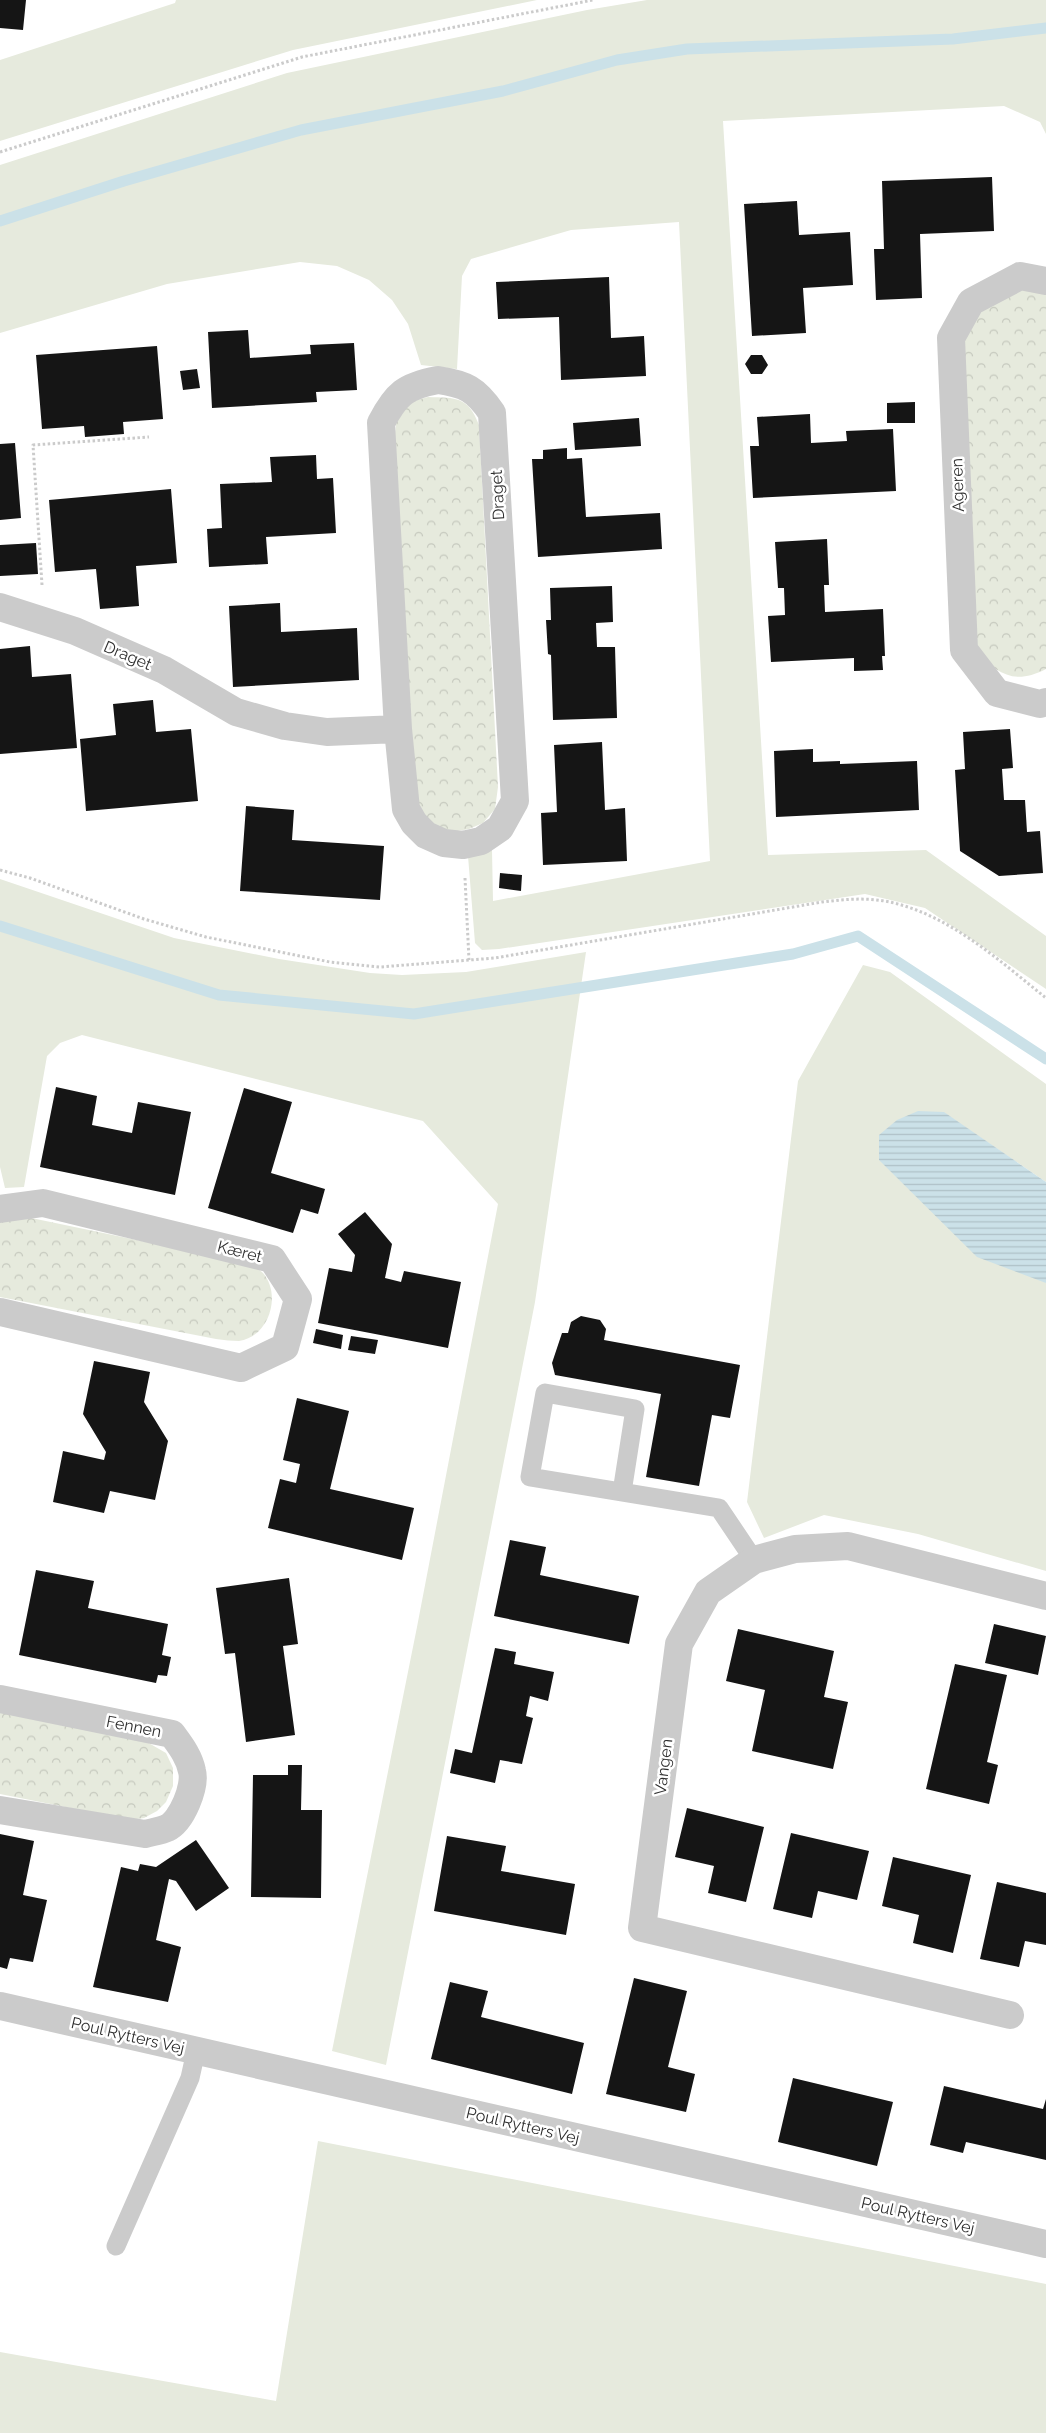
<svg xmlns="http://www.w3.org/2000/svg" width="1046" height="2433" viewBox="0 0 1046 2433" font-family="Raleway,sans-serif">
  <style>
    .grass { fill: #e6eadd }
    .forest { fill: url(#forest-crowns) }
    .water { fill: url(#water-rules) }
    .lines { fill: none; stroke-linecap: round; stroke-linejoin: round }
    .stream { stroke: #cbe1e8; stroke-width: 11 }
    .building { fill: #151515 }
    .path { stroke: #cbcbcb; stroke-width: 3; stroke-dasharray: 2.5 2.5; stroke-linecap: butt }
    .lane { stroke: #cbcbcb; stroke-width: 19 }
    .street { stroke: #cbcbcb; stroke-width: 28 }
    .labels { text-anchor: middle; stroke-width: 5; stroke-linejoin: round; paint-order: stroke }
    .street-label { font-size: 16px; fill: #2e2e2e; stroke: #fff }
  </style>
  <defs>
    <pattern id="forest-crowns" width="20" height="18" patternUnits="userSpaceOnUse" patternTransform="scale(1.25)"><rect width="20" height="18" fill="#e6eadd"/><path d="M2 6a3 3 0 1 1 6 0M12 15a3 3 0 1 1 6 0" fill="none" stroke="#c6c9be"/></pattern>
    <pattern id="water-rules" width="6" height="5" patternUnits="userSpaceOnUse" patternTransform="scale(1.25)"><rect width="6" height="5" fill="#cbe1e8"/><path d="M0 2.5h6" fill="none" stroke="#afc1c7"/></pattern>
  </defs>
  <rect width="100%" height="100%" fill="#fff"/>
  <!-- grass -->
  <path class="grass" d="M176,0H537L293,50L0,141V60L175,3Z
    M647,0H1046V134L1040,122L1004,106L723,121L768,855L926,850L1046,936V989L925,908L865,894L499,949L482,950L475,943L468,856L492,850L493,901L710,861L679,222L571,230L471,259L462,276L457,369L421,365L408,324L392,300L369,280L337,266L300,262L167,284L0,333V165L287,73L587,10Z
    M0,879L174,938L279,959L370,973L402,975L466,972L586,952L535,1302L386,2065L332,2051L417,1627L498,1204L423,1121L82,1035L60,1043L47,1056L24,1187L5,1188L0,1167Z
    M863,965L890,972L1046,1084V1182L943,1112L1046,1283V1571L918,1534L824,1515L764,1538L747,1502L798,1081Z
    M318,2141L1046,2284V2433H0V2352L276,2401Z"/>
  <!-- forest -->
  <path class="forest" d="M1018,287L1046,291V669C1013,686 998,673 974,651L957,339L972,309Z
    M428,397C456,398 468,396 479,425L498,787L495,809L483,823L469,829L451,832L428,824L415,796L394,440L397,417L408,402Z
    M17,1215L247,1263C252,1266 259,1269 263,1273C282,1295 269,1337 239,1341C232,1341 224,1340 216,1339L0,1297V1219Z
    M0,1711L140,1738L166,1753L173,1768V1786L166,1802L157,1811L144,1818L131,1820L0,1794Z"/>
  <!-- water -->
  <path class="water" d="M918,1111L944,1112L1046,1182V1283L977,1257L879,1160V1135L897,1120Z"/>
  <g class="lines">
    <!-- stream -->
    <path class="stream" d="M0,221L124,181L301,130L503,91L617,60L687,49L953,39L1046,28
      M0,926L219,995L414,1014L793,954L858,936L1046,1059"/>
  </g>
  <!-- building -->
  <path class="building" d="M0,0H26L23,30L0,28Z
    M992,177L994,231L920,234L922,298L876,300L874,249H884L882,181Z
    M797,201L799,235L850,232L853,285L803,288L806,333L752,336L744,204Z
    M609,277L611,338L644,336L646,376L561,380L559,317L498,319L496,282Z
    M248,330L250,358L311,354L310,345L354,343L357,390L316,392L317,402L212,408L208,332Z
    M157,346L163,419L123,422L124,434L85,437L84,426L42,429L36,355Z
    M751,355H762L768,365L762,374H751L745,364Z
    M197,369L200,388L183,390L180,371Z
    M915,402V423H887V403Z
    M810,414L811,443L847,441L846,431L893,429L896,491L753,498L750,446H759L757,417Z
    M639,418L641,446L575,450L573,423Z
    M15,443L21,518L0,520V444Z
    M567,448V459L582,458L586,517L660,513L662,549L538,557L532,459H543V450Z
    M316,455L317,479L333,478L336,533L266,537L268,564L209,567L207,529L222,528L220,484L272,482L270,457Z
    M171,489L177,563L136,566L139,606L100,609L96,569L55,572L49,500Z
    M827,539L829,585H824L825,612L883,609L885,656H882L883,670L854,671V658L771,662L768,616L785,615L784,588H778L775,542Z
    M36,543L38,574L0,576V545Z
    M612,586L613,622L596,623L597,647H615L617,718L553,720L551,655L548,654L546,620H551L550,588Z
    M280,603L281,632L357,628L359,680L233,687L229,606Z
    M30,646L32,677L71,674L77,748L0,754V649Z
    M153,700L156,732L191,729L198,801L86,811L80,739L116,735L113,704Z
    M1010,729L1013,768L1002,769L1004,800H1025L1027,832L1040,831L1043,873L999,876L960,851L955,770L965,769L963,732Z
    M602,742L605,810L625,808L627,861L543,865L541,813L557,812L554,745Z
    M813,749V762L840,761V764L917,761L919,810L776,817L774,751Z
    M246,806L294,810L292,840L384,846L380,900L240,891Z
    M500,873L522,875L521,891L499,888Z
    M56,1087L97,1096L92,1125L132,1133L138,1102L191,1112L175,1195L40,1167Z
    M244,1088L292,1102L271,1173L325,1189L318,1214L301,1209L293,1233L208,1208Z
    M365,1212L392,1244L385,1278L401,1282L404,1271L461,1282L448,1348L318,1323L329,1268L352,1272L355,1255L338,1234Z
    M581,1316L600,1320L606,1329L604,1340L740,1365L730,1418L712,1415L699,1486L646,1477L661,1394L555,1375L552,1363L562,1333H568L571,1322Z
    M316,1329L343,1335L341,1349L313,1343Z
    M351,1336L378,1340L375,1354L348,1350Z
    M94,1361L150,1372L144,1402L168,1441L155,1500L110,1491L104,1513L53,1502L63,1451L104,1460L106,1452L83,1414Z
    M297,1398L349,1411L330,1489L414,1508L402,1560L268,1528L280,1479L296,1483L300,1464L283,1460Z
    M510,1540L546,1547L540,1575L639,1596L629,1644L494,1616Z
    M36,1570L94,1581L88,1608L168,1624L162,1655L171,1657L167,1676L158,1675L156,1683L19,1655Z
    M289,1578L298,1644L283,1646L295,1735L246,1742L235,1653L225,1654L216,1588Z
    M994,1624L1046,1636L1038,1675L985,1663Z
    M738,1629L834,1651L824,1697L848,1702L833,1769L752,1751L765,1690L726,1681Z
    M495,1648L516,1652L514,1664L554,1672L548,1701L530,1696L526,1716L533,1718L522,1764L500,1760L495,1783L450,1773L455,1749L472,1753Z
    M955,1664L1007,1675L987,1762L998,1765L989,1804L926,1789Z
    M288,1765H302L301,1810H322L321,1898L251,1897L253,1775H288Z
    M687,1808L764,1827L746,1902L708,1893L714,1866L675,1857Z
    M791,1833L869,1851L857,1900L818,1891L812,1918L773,1909Z
    M0,1834L34,1841L23,1895L47,1900L33,1962L10,1958L7,1969L0,1967Z
    M447,1836L506,1846L501,1871L575,1884L566,1935L434,1911Z
    M196,1840L229,1888L196,1911L176,1881L169,1879L156,1940L181,1947L168,2002L93,1987L121,1867L138,1871L140,1864L156,1867Z
    M893,1857L971,1875L953,1953L913,1943L919,1915L882,1906Z
    M997,1882L1046,1893V1945L1025,1941L1019,1967L980,1959Z
    M634,1978L687,1991L668,2067L695,2074L686,2112L606,2094Z
    M450,1982L488,1991L481,2017L584,2043L572,2094L431,2059Z
    M793,2078L893,2102L877,2166L778,2142Z
    M944,2086L1043,2109L1046,2099V2160L966,2142L963,2153L930,2145Z"/>
  <g class="lines">
    <!-- path -->
    <path class="path" d="M0,152L302,57L593,0
      M42,585L33,445L149,437
      M0,870L30,878L144,919L206,937L330,962L380,967L495,958L822,902C846,899 870,897 894,903C952,917 1001,962 1046,998
      M465,878L469,960"/>
    <!-- lane -->
    <path class="lane" d="M622,1492L635,1409L545,1393L530,1477L719,1508L754,1560
      M116,2246L190,2078L196,2051"/>
    <!-- street -->
    <path class="street" d="M1046,281L1020,276L971,302L951,338L964,650L997,693L1040,704L1046,702
      M438,380C465,384 476,389 492,413L515,801L500,828L481,841L463,845L444,843L426,835L414,823L406,809L398,729L381,423C396,394 405,386 438,380Z
      M0,607L75,631L164,670L236,712L285,726L327,732L398,729
      M0,1209L43,1203L272,1259L298,1299L285,1347L241,1368L0,1312
      M0,1699L172,1734C180,1745 189,1756 192,1771C196,1786 182,1821 167,1828C161,1831 152,1832 145,1834L0,1810
      M0,2006L1046,2244
      M1010,2015L642,1928L679,1644L708,1592L754,1560L795,1549L848,1546L1046,1596"/>
  </g>
  <g class="labels">
    <!-- street labels -->
    <g class="street-label">
      <text transform="translate(957 485) rotate(-92)" y="6">Ageren</text>
      <text transform="translate(497 495) rotate(-93)" y="6">Draget</text>
      <text transform="translate(128 655) rotate(23)" y="6">Draget</text>
      <text transform="translate(240 1251) rotate(14)" y="6">Kæret</text>
      <text transform="translate(134 1726) rotate(11)" y="6">Fennen</text>
      <text transform="translate(663 1767) rotate(-83)" y="6">Vangen</text>
      <text transform="translate(128 2035) rotate(13)" y="6">Poul Rytters Vej</text>
      <text transform="translate(523 2125) rotate(13)" y="6">Poul Rytters Vej</text>
      <text transform="translate(918 2215) rotate(13)" y="6">Poul Rytters Vej</text>
    </g>
  </g>
</svg>
